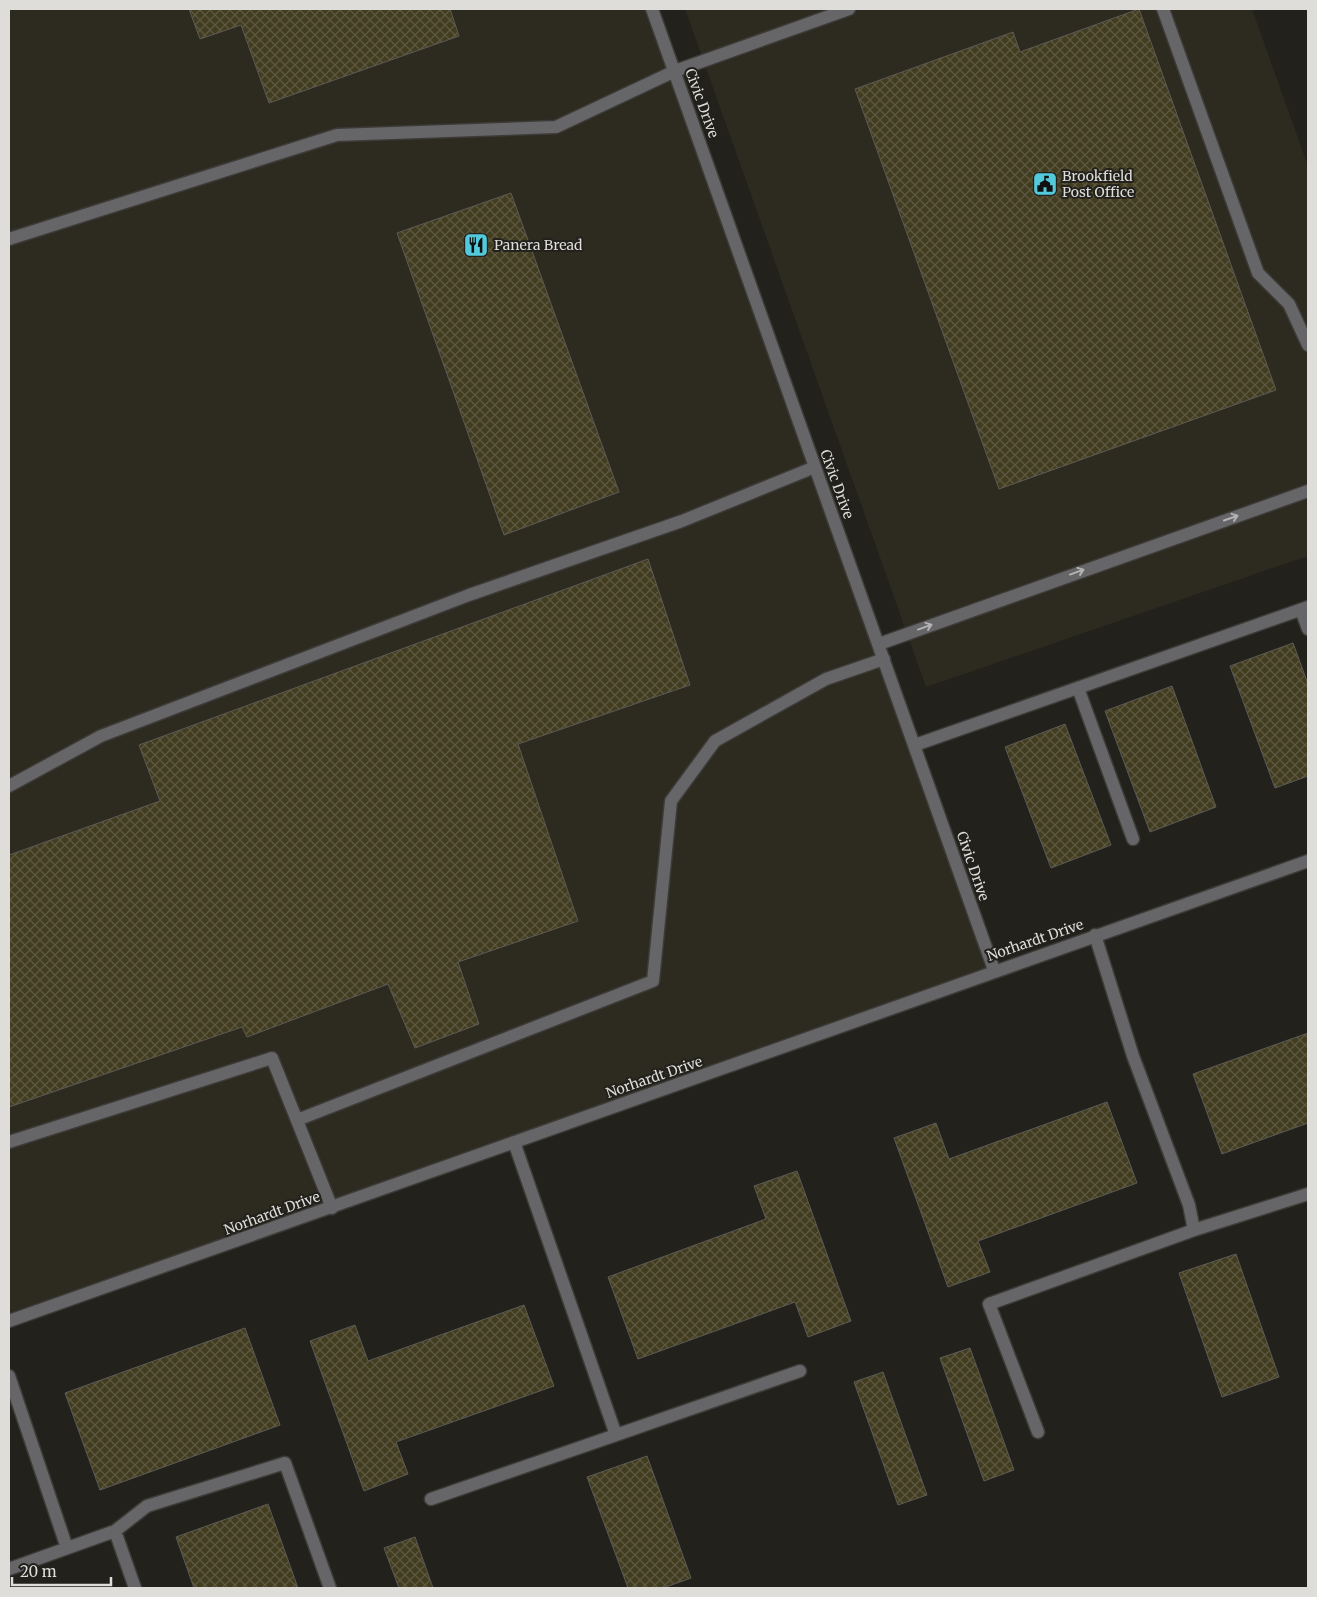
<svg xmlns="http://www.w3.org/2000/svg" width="1317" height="1597" viewBox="0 0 1317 1597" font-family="Merriweather,serif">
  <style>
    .built { fill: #2d2a20 }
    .building { fill: url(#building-cross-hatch); stroke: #5c5b55 }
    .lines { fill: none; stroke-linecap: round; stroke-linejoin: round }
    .minor-casing { stroke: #3c3b37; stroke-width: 15 }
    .minor { stroke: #666568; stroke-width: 12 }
    .oneway { stroke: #b4b3b2 }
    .labels { text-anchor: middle; stroke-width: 4; stroke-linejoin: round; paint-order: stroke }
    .street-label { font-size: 14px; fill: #deddda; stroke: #22211c }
    .poi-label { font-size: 14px; fill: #deddda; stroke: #22211c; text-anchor: start }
  </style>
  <defs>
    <pattern id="building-cross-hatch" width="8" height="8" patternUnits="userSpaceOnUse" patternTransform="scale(1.25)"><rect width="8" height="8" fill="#423c20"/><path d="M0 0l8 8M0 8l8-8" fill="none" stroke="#5d5840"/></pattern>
  </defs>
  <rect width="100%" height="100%" fill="#22211c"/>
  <!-- built -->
  <path class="built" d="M9,9H652L994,970L9,1321Z
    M685,9H1252L1308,166V556L926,687Z"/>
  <!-- building -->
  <path class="building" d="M189,9H450L459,36L269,103L241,25L200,39Z
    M1139,9L1276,390L999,489L855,89L1013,32L1020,52Z
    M511,193L619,492L504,535L397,233Z
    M648,559L690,685L518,744L578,921L458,962L479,1024L415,1048L388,984L247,1037L242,1027L9,1107V855L160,801L139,745Z
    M1293,643L1308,684V776L1275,788L1230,666Z
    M1172,686L1216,807L1150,832L1105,711Z
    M1065,724L1111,845L1051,868L1005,747Z
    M1308,1033V1123L1222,1154L1193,1074Z
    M1107,1102L1137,1183L978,1241L990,1272L948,1287L894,1138L936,1123L949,1159Z
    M797,1171L851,1321L808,1337L795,1302L638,1359L608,1277L766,1219L754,1186Z
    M1236,1254L1279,1377L1222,1397L1179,1273Z
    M524,1305L554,1386L396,1442L408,1474L364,1491L310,1341L355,1325L368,1361Z
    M245,1328L280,1425L100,1490L65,1393Z
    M970,1348L1014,1470L984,1481L940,1358Z
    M883,1372L927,1495L898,1505L854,1382Z
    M647,1456L691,1578L663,1588H628L587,1477Z
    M268,1504L298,1588H194L176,1537Z
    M415,1537L433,1588H399L384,1548Z"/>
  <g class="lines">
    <defs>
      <path id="minor" d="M652,9L994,970
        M1163,9L1258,273L1289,304L1308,345
        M9,239L337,135L556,127L675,71L849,9
        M1301,610L1308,629
        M879,644L1308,491
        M1078,688L1133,839
        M915,745L1308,607
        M9,786L101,736L469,595L682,521L815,467
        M1095,935L1133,1056L1189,1205L1194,1230L1308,1194
        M297,1120L653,981L671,801L715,741L826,679L884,659
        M9,1142L272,1058L332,1208
        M514,1142L616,1435L800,1371
        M9,1321C443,1171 874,1012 1308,861
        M9,1376L67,1548
        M1038,1432L989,1304L1194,1230
        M431,1499L616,1435
        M115,1531L135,1588
        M9,1569L115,1531L147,1506L285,1463L330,1588"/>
    </defs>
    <!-- minor casing -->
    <use href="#minor" class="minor-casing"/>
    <!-- minor -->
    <use href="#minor" class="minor"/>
  </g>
  <!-- one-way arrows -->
  <defs><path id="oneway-shaft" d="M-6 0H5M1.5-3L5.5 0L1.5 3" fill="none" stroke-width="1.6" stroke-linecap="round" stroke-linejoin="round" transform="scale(1.25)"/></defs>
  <g class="oneway">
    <use href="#oneway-shaft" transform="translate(1231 518) rotate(-19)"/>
    <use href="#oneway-shaft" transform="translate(1077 572) rotate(-20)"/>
    <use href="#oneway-shaft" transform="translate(925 627) rotate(-20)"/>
  </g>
  <!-- icons -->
  <defs>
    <symbol id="civic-square" viewBox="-11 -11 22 22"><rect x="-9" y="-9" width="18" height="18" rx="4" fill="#53cadc" stroke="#22211c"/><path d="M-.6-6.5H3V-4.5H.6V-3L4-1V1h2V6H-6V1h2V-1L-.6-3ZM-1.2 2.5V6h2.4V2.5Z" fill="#111"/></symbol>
    <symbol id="restaurant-square" viewBox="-11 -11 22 22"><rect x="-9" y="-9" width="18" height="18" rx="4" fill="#53cadc" stroke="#22211c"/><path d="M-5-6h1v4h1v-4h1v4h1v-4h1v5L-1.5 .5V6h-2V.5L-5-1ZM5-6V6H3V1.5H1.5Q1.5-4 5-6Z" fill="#111"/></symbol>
  </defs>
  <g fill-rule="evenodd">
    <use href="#civic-square" x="1031" y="170" width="28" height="28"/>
    <use href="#restaurant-square" x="462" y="231" width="28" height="28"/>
  </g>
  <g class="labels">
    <!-- street labels -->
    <g class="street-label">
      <text transform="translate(702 103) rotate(70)" y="5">Civic Drive</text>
      <text transform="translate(837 484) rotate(70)" y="5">Civic Drive</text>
      <text transform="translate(973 866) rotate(71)" y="5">Civic Drive</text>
      <text transform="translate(1035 940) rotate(-19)" y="5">Norhardt Drive</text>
      <text transform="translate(654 1077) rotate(-19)" y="5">Norhardt Drive</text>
      <text transform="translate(272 1213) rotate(-20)" y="5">Norhardt Drive</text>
    </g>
    <!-- poi labels -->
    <g class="poi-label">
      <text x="1062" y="181">Brookfield<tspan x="1062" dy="16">Post Office</tspan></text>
      <text x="494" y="250">Panera Bread</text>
    </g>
  </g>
  <!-- border -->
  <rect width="1317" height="1597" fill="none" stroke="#deddda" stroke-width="20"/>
  <!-- scale -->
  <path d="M12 1577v8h99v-8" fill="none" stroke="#deddda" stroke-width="2.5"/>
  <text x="20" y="1577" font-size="15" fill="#deddda" stroke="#22211c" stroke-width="4" paint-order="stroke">20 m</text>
</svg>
